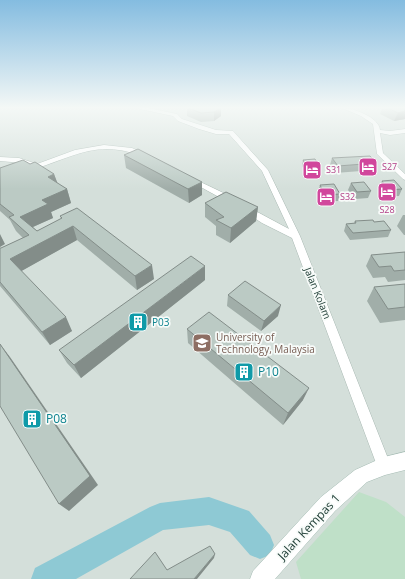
<svg xmlns="http://www.w3.org/2000/svg" width="405" height="579" viewBox="0 0 405 579" font-family="'Open Sans',sans-serif">
  <style>
    .built { fill: #d4dfda }
    .green { fill: #bfe0c8 }
    .lines { fill: none; stroke-linecap: round; stroke-linejoin: round }
    .river { fill: #8ec9d4; fill-rule: evenodd }
    .street-casing { stroke: #a8b8b2; stroke-width: 1 }
    .secondary-casing { stroke: #a4bbb3; stroke-width: 1 }
    .street { fill: #fff; fill-rule: evenodd }
    .secondary { fill: #fff; fill-rule: evenodd }
    .wall { fill: #a1aea9 }
    .shaded-wall { fill: #838d89 }
    .building { fill: #bbcac4; stroke: #838d89 }
    .labels { text-anchor: middle; stroke-width: 3.5; stroke-linejoin: round; paint-order: stroke }
    .far-hotel-label { font-size: 9px; fill: #b23c85; stroke: #f7fbf9; text-anchor: start }
    .street-label { font-size: 10px; fill: #24423a; stroke: #f7fbf9 }
    .culture-label { font-size: 10px; fill: #0d838f; stroke: #f7fbf9; text-anchor: start }
    .education-label { font-size: 10px; fill: #785e54; stroke: #f7fbf9; text-anchor: start }
    .near-culture-label { font-size: 12px; fill: #0d838f; stroke: #f7fbf9; text-anchor: start }
    .near-street-label { font-size: 12px; fill: #24423a; stroke: #f7fbf9 }
  </style>
  <rect width="100%" height="100%" fill="#e6efeb"/>
  <!-- built -->
  <path class="built" d="M0,108H405V579H0Z"/>
  <!-- green -->
  <path class="green" d="M359,492L386,502L405,517V579H301L296,562Z"/>
  <g class="lines">
    <!-- river -->
    <path class="river" d="M209,497L249,511L270,535L274,545L270,555L260,559L250,555L230,532L209,525L163,530L76,579H31L35,568L150,507L160,503Z"/>
    <defs>
      <path id="street" d="M140,108H148L177,114L182,119L216,130L233,131L268,170L300,236L391,466L389,471L384,473L379,471L292,238L262,223L241,209L242,207H248L289,229L262,171L229,134H216L199,129L178,121L173,116L140,109Z
        M342,108C353,108 379,117 380,130L390,131L405,129V133L390,135L380,133L383,153L405,174V180L403,179L377,154L373,124L361,116Z
        M104,145L132,148L149,156L146,158C137,155 129,151 119,150C89,145 64,160 37,168L23,163L0,161V157L19,158L37,164L75,150Z
        M190,177L234,198L235,200L231,202H228L188,180V178Z"/>
      <path id="secondary" d="M405,452V470L385,475L367,482L335,511L275,579H250L253,571L321,497L355,470L384,457Z"/>
    </defs>
    <!-- street casing -->
    <use href="#street" class="street-casing"/>
    <!-- secondary casing -->
    <use href="#secondary" class="secondary-casing"/>
    <!-- street -->
    <use href="#street" class="street"/>
    <!-- secondary -->
    <use href="#secondary" class="secondary"/>
  </g>
  <!-- wall -->
  <path class="wall" d="M187,108H221V116L214,121L201,122L187,116Z
    M382,108H405V119L394,121L380,114Z
    M124,155L202,182V195L189,203L126,168Z
    M332,158L376,163L374,170L335,173L330,165Z
    M303,160L320,167L318,174L307,175L302,166Z
    M30,164L54,174L57,183L67,189L71,203L51,212L53,218L33,227L37,231L61,219L60,216L154,279L137,290L77,240L21,271L72,331L50,345L0,286V248H1L23,238L16,231L10,220L0,211V168Z
    M382,181L402,189L399,196L385,197L379,188Z
    M351,183L371,191L368,198L355,199L348,190Z
    M320,185L340,194L338,201L323,202L318,192Z
    M205,203L258,207L256,221L230,243L216,235V226L205,217Z
    M403,215H405V235H404L397,226Z
    M355,221L374,222L391,230L388,237L350,240L344,231L346,224L354,223Z
    M405,252V280L388,282L385,277L373,278L366,266L371,255Z
    M205,280L81,378L67,363L59,350Z
    M405,284V320L380,323L367,301L374,287Z
    M228,295L278,316L261,331L227,306Z
    M187,329L303,400L283,425L188,343Z"/>
  <!-- shaded-wall -->
  <path class="shaded-wall" d="M221,108V116L214,121V112Z
    M405,111V119L394,121L398,113Z
    M54,174L59,187L48,177Z
    M202,182V195L189,203L188,189Z
    M67,189L71,203L51,212L53,218L26,230L20,217L42,200Z
    M258,207L256,221L230,243L231,228Z
    M73,226L77,240L18,273L10,259Z
    M0,234L5,244L0,247Z
    M152,265L154,279L137,290L135,276Z
    M205,266V280L81,378L74,365Z
    M281,305L278,316L261,331L264,321Z
    M66,317L72,331L50,345L42,332Z
    M0,344L10,357L98,485L69,511L59,504Z
    M309,388L303,400L283,425L288,413Z
    M215,554L214,558L197,579H194Z"/>
  <!-- building -->
  <path class="building" d="M188,108H221L214,112L201,113Z
    M388,108H405V111L398,113Z
    M138,149L202,182L188,189L124,155Z
    M370,156L376,163L338,166L332,158Z
    M315,159L320,167L308,168L303,160Z
    M23,160L30,164L35,162L54,174L48,177L67,189L42,200L48,204L20,217L37,231L62,218L60,216L77,208L152,265L135,276L73,226L10,259L66,317L42,332L0,282V248H1L29,235L9,217L14,215L0,204V168Z
    M394,180L402,189L388,190L382,181Z
    M364,182L371,191L357,192L351,183Z
    M334,184L340,194L325,195L320,185Z
    M226,192L258,207L231,228L216,220L224,217L205,203Z
    M373,220L374,222L384,221L391,230L353,233L346,224L356,223L355,221Z
    M405,252V270L394,271L391,266L379,267L371,255Z
    M191,256L205,266L74,365L59,350Z
    M245,281L281,305L264,321L228,295Z
    M405,284V307L388,309L374,287Z
    M209,312L309,388L288,413L187,329Z
    M0,344L90,476L59,504L0,406Z
    M210,546L215,554L194,579H130L155,552L167,570Z"/>
  <!-- sky -->
  <linearGradient id="sky" x2="0" y2="1"><stop stop-color="#84bce0"/><stop offset="0.57" stop-color="#f4f8f6"/><stop offset="1" stop-color="#f4f8f6" stop-opacity="0"/></linearGradient>
  <rect width="405" height="189" fill="url(#sky)"/>
  <!-- icons -->
  <defs>
    <symbol id="hotel-square" viewBox="-11 -11 22 22"><rect x="-9" y="-9" width="18" height="18" rx="4" fill="#d1479c" stroke="#f7fbf9"/><path d="M-6-4.5h1.5V1H6V5H4.5V3h-9V5H-6ZM-4 0a1.8 1.8 0 1 1 3.6 0ZM.5 0V-2.5h3Q6-2.5 6 0Z" fill="#fff"/></symbol>
    <symbol id="building-square" viewBox="-11 -11 22 22"><rect x="-9" y="-9" width="18" height="18" rx="4" fill="#0f9aa8" stroke="#f7fbf9"/><path d="M-4-6H4V6H1V3H-1V6H-4ZM-2.5-4.3h1.7v1.8h-1.7ZM.8-4.3h1.7v1.8H.8ZM-2.5-1h1.7V.8h-1.7ZM.8-1h1.7V.8H.8Z" fill="#fff"/></symbol>
    <symbol id="university-square" viewBox="-11 -11 22 22"><rect x="-9" y="-9" width="18" height="18" rx="4" fill="#8d6e63" stroke="#f7fbf9"/><path d="M0-5L7-2L0 1L-7-2ZM-4 1L0 2.5L4 1V4Q0 6-4 4Z" fill="#fff"/></symbol>
  </defs>
  <g fill-rule="evenodd">
    <use href="#hotel-square" x="357" y="156" width="22" height="22"/>
    <use href="#hotel-square" x="301" y="159" width="22" height="22"/>
    <use href="#hotel-square" x="376" y="181" width="22" height="22"/>
    <use href="#hotel-square" x="315" y="186" width="22" height="22"/>
    <use href="#building-square" x="127" y="311" width="22" height="22"/>
    <use href="#university-square" x="191" y="332" width="22" height="22"/>
    <use href="#building-square" x="233" y="361" width="22" height="22"/>
    <use href="#building-square" x="21" y="408" width="22" height="22"/>
  </g>
  <g class="labels">
    <!-- far-hotel labels -->
    <g class="far-hotel-label">
      <text x="382" y="170">S27</text>
      <text x="326" y="173">S31</text>
      <text x="340" y="200">S32</text>
      <text x="387" y="213" text-anchor="middle">S28</text>
    </g>
    <!-- street labels -->
    <g class="street-label">
      <text transform="translate(318 293) rotate(68)" y="4">Jalan Kolam</text>
    </g>
    <!-- culture labels -->
    <g class="culture-label">
      <text x="152" y="326">P03</text>
    </g>
    <!-- education labels -->
    <g class="education-label">
      <text x="216" y="341">University of<tspan x="216" dy="12">Technology, Malaysia</tspan></text>
    </g>
    <!-- near-culture labels -->
    <g class="near-culture-label">
      <text x="258" y="376">P10</text>
      <text x="46" y="423">P08</text>
    </g>
    <!-- near-street labels -->
    <g class="near-street-label">
      <text transform="translate(309 527) rotate(-47)" y="4">Jalan Kempas 1</text>
    </g>
  </g>
</svg>
